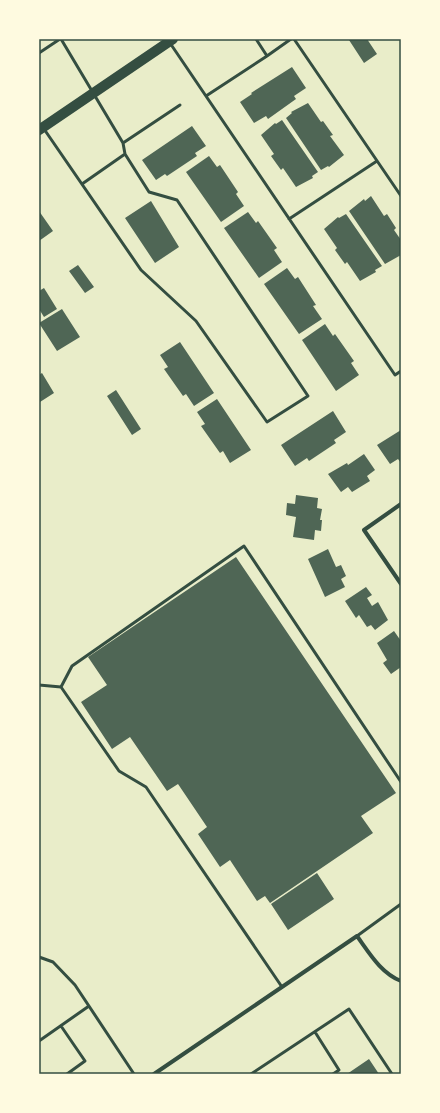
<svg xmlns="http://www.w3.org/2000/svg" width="440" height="1113" viewBox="0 0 440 1113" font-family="Montserrat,sans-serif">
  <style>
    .building { fill: #4f6655 }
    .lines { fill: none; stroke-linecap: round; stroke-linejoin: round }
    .service { stroke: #344e41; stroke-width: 3 }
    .minor { stroke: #344e41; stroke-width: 4 }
    .primary { stroke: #344e41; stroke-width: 10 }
    .neatline { fill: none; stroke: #344e41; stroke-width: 1.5 }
  </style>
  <rect width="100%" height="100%" fill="#e9edc9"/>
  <!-- building -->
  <path class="building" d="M351,39H367L377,54L364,63L349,40Z
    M292,67L306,88L294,96L296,99L268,119L266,116L254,123L240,102L252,94L251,93Z
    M308,103L321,122L323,121L333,135L330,136L344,155L329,167L328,166L321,170L286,118L292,113L291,112Z
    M282,120L318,172L312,176L313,178L296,187L283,168L281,170L271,156L274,154L261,135L275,123L276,124Z
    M192,126L206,146L195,153L197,156L167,176L165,174L156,180L142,160Z
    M209,156L217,167L220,165L238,192L236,194L244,206L221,222L186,172Z
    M371,196L384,216L387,214L396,228L394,230L401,240V255L385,264L349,211L364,199L365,201Z
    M151,201L179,247L155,263L125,218Z
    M39,211L53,231L39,241Z
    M248,212L256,223L258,221L277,248L274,250L282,262L259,278L224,228Z
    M346,214L382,266L375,270L376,272L360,281L347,262L345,264L335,250L337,248L324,229L338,217L339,218Z
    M78,265L94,287L85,293L69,271Z
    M287,268L295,279L298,277L316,305L313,306L322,319L299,334L264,284Z
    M44,288L57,309L44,317L39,309V291Z
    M62,309L80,337L57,351L39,323Z
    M325,324L333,336L335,334L354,361L351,363L359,375L336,391L302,340Z
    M180,342L214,393L194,406L186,394L183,396L164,369L168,367L160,355Z
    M42,373L54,393L40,402L39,375Z
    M116,390L141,429L132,435L107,396Z
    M217,399L251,450L230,463L223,451L220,453L201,426L205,424L197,412Z
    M333,411L346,432L334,440L336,443L309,461L307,458L295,466L281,445Z
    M401,430V463L398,459L390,464L377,445Z
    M364,454L375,470L367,476L370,481L352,492L348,487L341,492L328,474L347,463L348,465Z
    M296,495L318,498L317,508L322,509L320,520H322L321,531L315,530L314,540L293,537L296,517L286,515L287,503L295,504Z
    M328,549L336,567L341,565L346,576L341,579L345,587L325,597L308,559Z
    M236,557L396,793L361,816L373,833L270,903L265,896L257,901L230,860L220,867L198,834L207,827L178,784L167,791L130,737L112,749L81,702L107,685L88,657Z
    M366,587L372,595L367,598L372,606L378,602L388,620L375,630L371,625L367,627L359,615L356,618L345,601Z
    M394,631L401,641V667L391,674L383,663L387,660L377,643Z
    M317,873L334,899L288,930L271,904Z
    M369,1059L379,1074H347Z"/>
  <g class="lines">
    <!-- service -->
    <path class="service" d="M256,39L267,56L291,39
      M294,39L401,196
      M170,43L395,375L401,371
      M39,53L60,39
      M206,96L267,56
      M44,129L141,270L196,321L267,422L308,396L177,200L149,192L125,154L123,143L61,39
      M123,143L180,105
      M82,184L125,154
      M289,219L377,161
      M39,685L61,687L119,771L146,787L282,987
      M61,687L72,666L244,546L401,782
      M357,936L401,904
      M39,957L53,962L75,985L134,1074
      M61,1026L85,1061L67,1074
      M315,1032L339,1070L333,1074
      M39,1041L89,1006
      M251,1074L349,1009L392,1074"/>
    <!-- minor -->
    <path class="minor" d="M401,504L364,530L401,584
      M154,1074L357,936C370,954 381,973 401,981"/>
    <!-- primary -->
    <path class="primary" d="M39,130L173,39"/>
  </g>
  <!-- border -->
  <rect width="440" height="1113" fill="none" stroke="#fefae0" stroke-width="80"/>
  <rect x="40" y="40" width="360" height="1033" class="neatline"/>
</svg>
